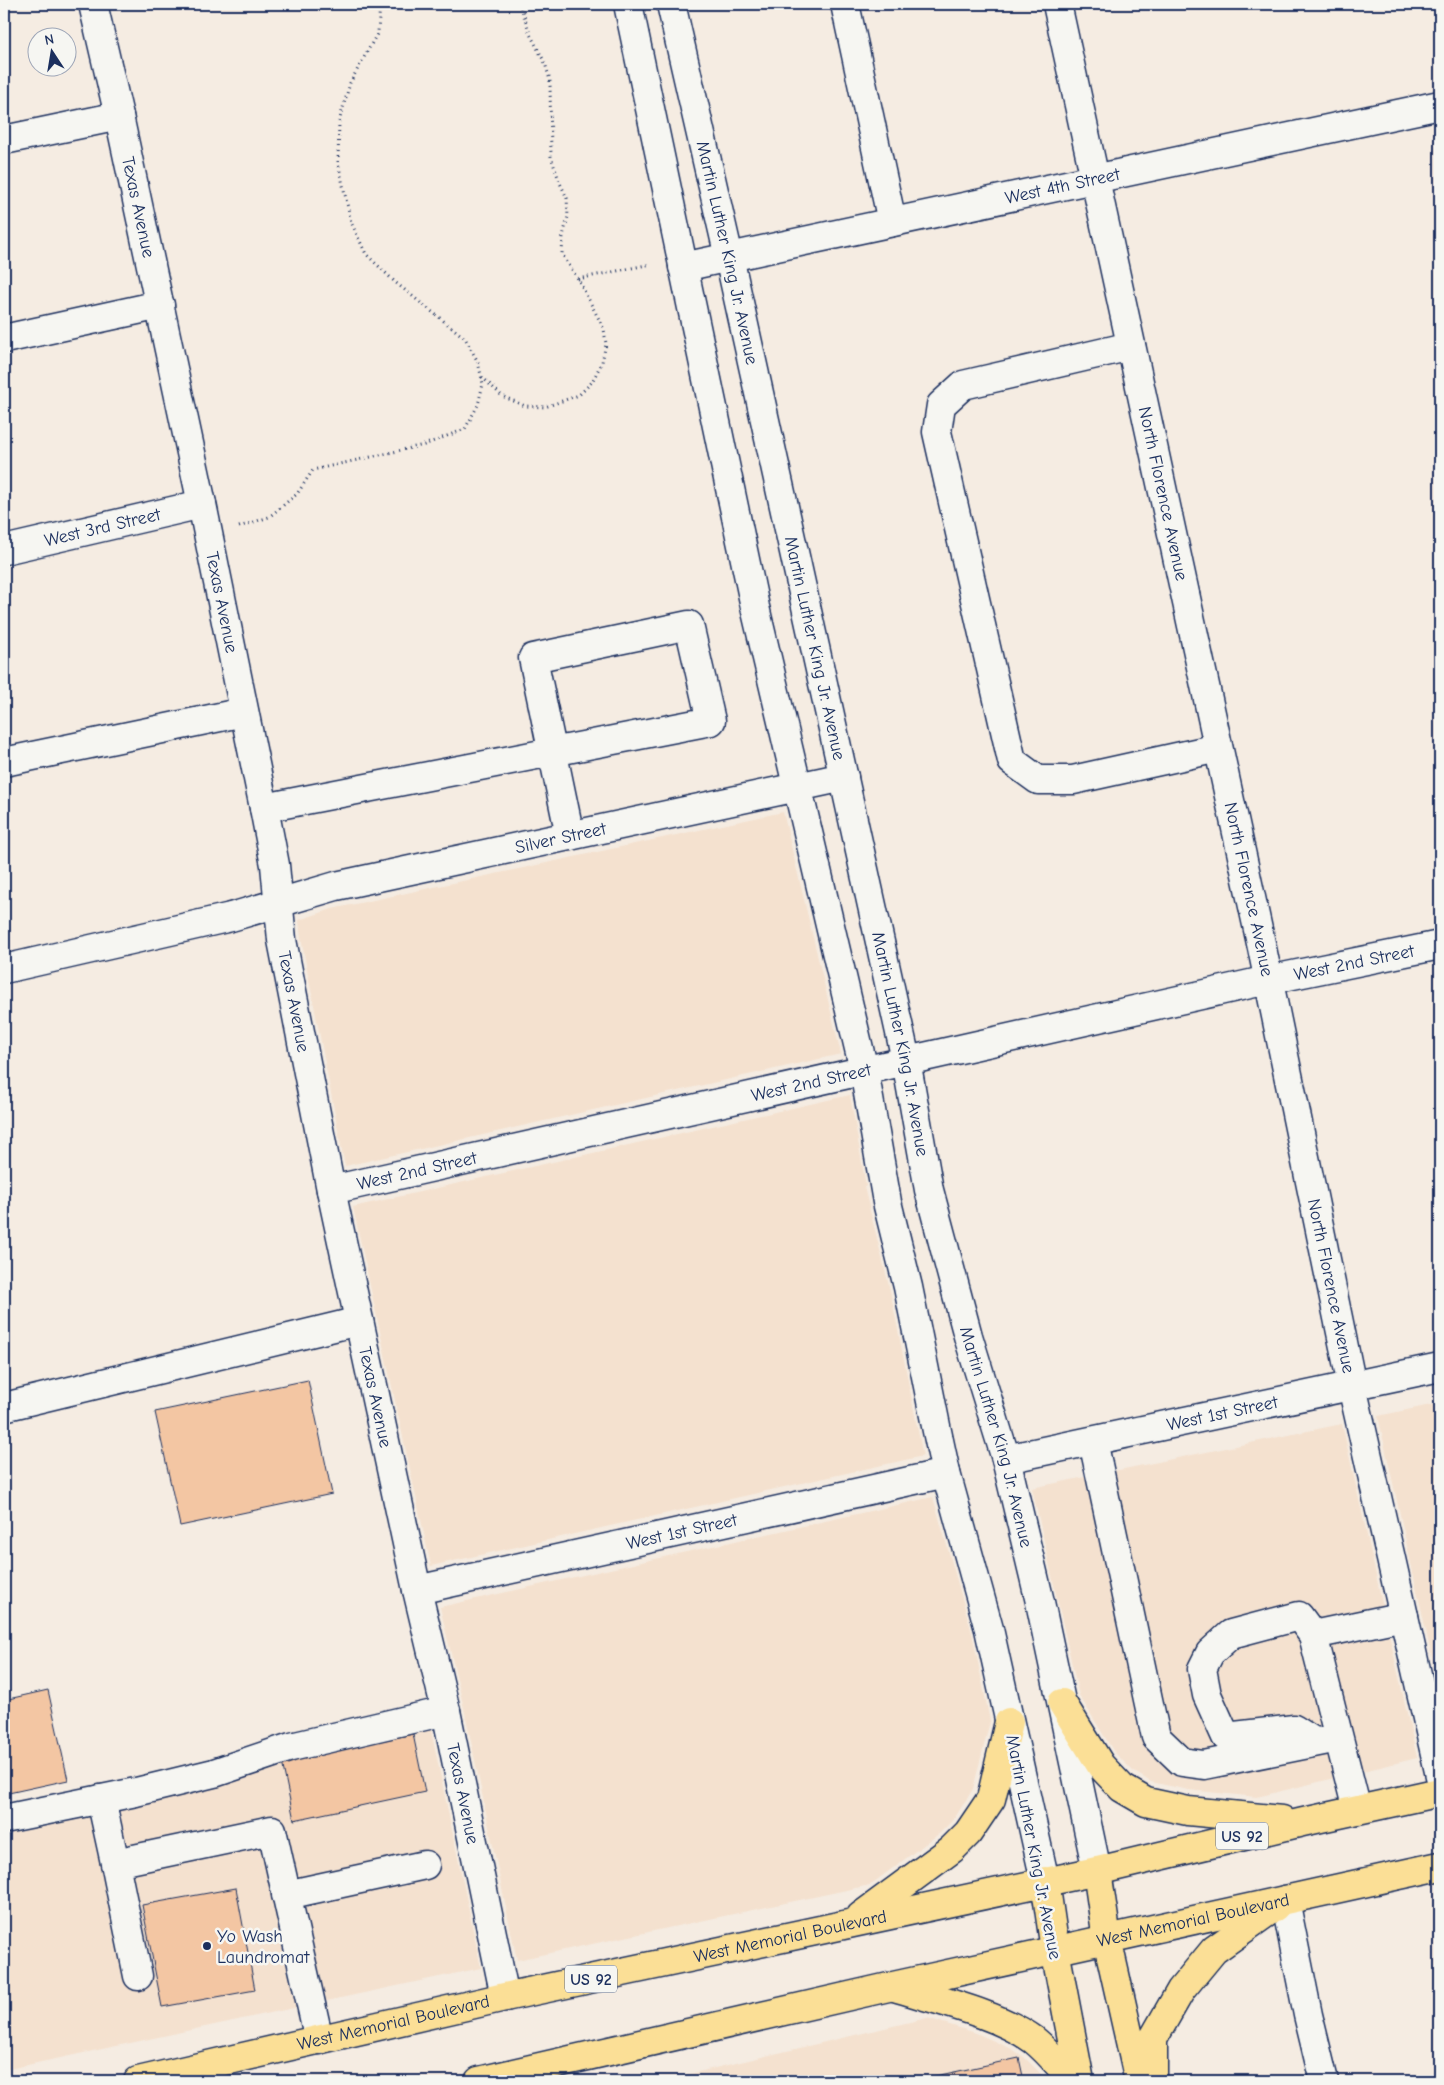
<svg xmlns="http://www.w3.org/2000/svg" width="1444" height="2085" viewBox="0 0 1444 2085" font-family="'Comic Neue',sans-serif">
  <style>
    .built { fill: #f4e1cf }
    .building { fill: #f3c6a3; stroke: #1b2f5e }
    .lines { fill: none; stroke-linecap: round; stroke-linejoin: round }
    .minor-casing { stroke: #1b2f5e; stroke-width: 31 }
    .major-casing { stroke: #1b2f5e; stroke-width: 31 }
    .path { stroke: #1b2f5e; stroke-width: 3; stroke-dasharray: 1 4; stroke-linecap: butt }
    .minor { stroke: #f6f6f2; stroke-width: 28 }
    .major { stroke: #fbdf96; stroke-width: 28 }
    .poi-dot { fill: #1b2f5e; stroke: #f6f6f2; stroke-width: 2 }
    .labels { text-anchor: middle; stroke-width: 5; stroke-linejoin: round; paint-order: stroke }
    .shield { fill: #f6f6f2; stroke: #5d6b8a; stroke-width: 1 }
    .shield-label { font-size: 16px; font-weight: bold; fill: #1b2f5e }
    .street-label { font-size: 18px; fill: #1b2f5e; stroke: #f6f6f2 }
    .poi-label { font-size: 18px; fill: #1b2f5e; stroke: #f6f6f2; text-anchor: start }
  </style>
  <rect width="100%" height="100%" fill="#f5ece2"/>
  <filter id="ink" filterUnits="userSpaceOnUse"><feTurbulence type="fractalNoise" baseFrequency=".02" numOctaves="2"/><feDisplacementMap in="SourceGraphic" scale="10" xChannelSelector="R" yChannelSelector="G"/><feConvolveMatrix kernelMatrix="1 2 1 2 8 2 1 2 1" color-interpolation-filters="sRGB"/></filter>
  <g filter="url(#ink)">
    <!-- built -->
    <path class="built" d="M783,812L841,1054L345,1166L301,938L299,920L332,909Z
      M850,1095L866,1186L864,1187L890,1290L923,1456L431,1566L353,1207Z
      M1440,1403V1693L1378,1416Z
      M1342,1424L1417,1758L1257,1797L1189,1790L1151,1782L1133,1771L1114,1752L1079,1695L1032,1488Z
      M933,1497L972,1633L990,1721L973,1789L954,1819L940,1833L870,1885L517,1960L464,1708L440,1607Z
      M428,1716L481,1968L4,2070V1817Z
      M927,2018L976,2033L1012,2049L1024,2057L1048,2081H660Z"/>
    <!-- building -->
    <path class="building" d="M308,1380L332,1494L180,1526L155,1412Z
      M48,1690L68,1780L4,1794V1700Z
      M413,1734L425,1792L294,1820L282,1762Z
      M236,1888L255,1990L162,2007L142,1905Z
      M1019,2058L1024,2081H931V2077Z"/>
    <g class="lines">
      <defs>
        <g id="minor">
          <path id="s1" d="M93,4L119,116L202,504L264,808L275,865L282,940L331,1190L417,1590L446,1711L505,1997"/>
          <path d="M628,4L755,607L864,1070L887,1202L908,1287L937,1431L946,1473L989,1629L1045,1881"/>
          <path id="s2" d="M671,4L729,257L906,1060L929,1190L968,1336L1006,1459L1040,1602L1097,1871"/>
          <path d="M845,4L892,222"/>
          <path id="s3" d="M1057,4L1262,948L1352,1386L1440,1776"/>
          <path d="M4,140L119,116"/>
          <path id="s4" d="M683,267L1440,105"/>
          <path d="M4,339L160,305"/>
          <path d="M1131,346L963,385L941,405L937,432L1012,761L1038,780H1073L1218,748"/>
          <path id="s5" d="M4,550L202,504"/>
          <path d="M4,762L244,712"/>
          <path d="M264,808L711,721L689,625L533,658L570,836"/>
          <path id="s6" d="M4,969L231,917L336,886L844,777"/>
          <path id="s7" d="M331,1190L1268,980L1440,945"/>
          <path d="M4,1407L359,1321"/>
          <path d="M1093,1441L1156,1737L1182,1762L1204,1765L1338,1738"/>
          <path id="s8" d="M1006,1459L1440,1367"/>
          <path id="s9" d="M417,1590L946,1473"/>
          <path d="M1313,1635L1404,1616"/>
          <path d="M1313,1741L1294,1729L1226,1737L1207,1695L1202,1669L1210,1653L1231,1634L1299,1616L1313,1635L1357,1810"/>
          <path d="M101,1799L115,1863"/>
          <path d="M4,1819L136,1792L214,1773L291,1747L446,1711"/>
          <path d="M286,1895L425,1865"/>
          <path d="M1285,1900L1308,2015L1324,2081"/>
          <path d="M138,1976L115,1863L272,1830L319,2040"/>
        </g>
        <g id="major">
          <path d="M1062,1703L1101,1766L1122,1788L1146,1802L1188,1811L1282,1820"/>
          <path d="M1097,1871L1107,1939L1139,2081"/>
          <path d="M1045,1881L1055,1950L1080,2081"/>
          <path d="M861,1916L952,1849L968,1833L991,1799L1009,1722"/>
          <path d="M894,1987C936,2000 999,2014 1034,2040C1049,2052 1061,2068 1074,2081"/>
          <path id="s10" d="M138,2081L505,1997L1097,1871L1303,1822L1440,1792"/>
          <path id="s11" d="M479,2081L893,1986L1440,1866"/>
          <path d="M1153,2081V2039L1181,1990L1214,1950L1276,1906"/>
        </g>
      </defs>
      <!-- minor casing -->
      <use href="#minor" class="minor-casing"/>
      <!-- major casing -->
      <use href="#major" class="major-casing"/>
      <!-- path -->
      <path class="path" d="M578,279L651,264
        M482,377L502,396L525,406L545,407L579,395L592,382L602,362L606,344L604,329L578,279L562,254L563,236L568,217L567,198L560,183L551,157L550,80L545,63L530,34L520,4
        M239,527L269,517L297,494L313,470L424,445L465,429L478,405L483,384L478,362L465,338L396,283L366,254L351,222L338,162L339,122L350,83L378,32L380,4"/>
      <!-- minor -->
      <use href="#minor" class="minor"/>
      <!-- major -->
      <use href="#major" class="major"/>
    </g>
  </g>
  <!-- markers -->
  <circle class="poi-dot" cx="207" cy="1946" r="5"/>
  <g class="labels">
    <!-- shield labels -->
    <g class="shield">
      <rect x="1216" y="1822.5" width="52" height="27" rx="4"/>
      <rect x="565" y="1965.5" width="52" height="27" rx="4"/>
    </g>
    <g class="shield-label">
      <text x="1242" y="1842">US 92</text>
      <text x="591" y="1985">US 92</text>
    </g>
    <!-- street labels -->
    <g class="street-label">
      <text dy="6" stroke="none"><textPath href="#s4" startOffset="388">West 4th Street</textPath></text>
      <text dy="6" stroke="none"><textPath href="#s1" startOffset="208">Texas Avenue</textPath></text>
      <text dy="6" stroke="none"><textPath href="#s2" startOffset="255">Martin Luther King Jr. Avenue</textPath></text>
      <text dy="6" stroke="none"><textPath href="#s3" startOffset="501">North Florence Avenue</textPath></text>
      <text dy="6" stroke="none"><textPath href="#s5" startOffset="101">West 3rd Street</textPath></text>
      <text dy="6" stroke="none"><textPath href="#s1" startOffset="612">Texas Avenue</textPath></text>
      <text dy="6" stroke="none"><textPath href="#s2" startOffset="660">Martin Luther King Jr. Avenue</textPath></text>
      <text dy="6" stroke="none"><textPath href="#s6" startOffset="572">Silver Street</textPath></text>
      <text dy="6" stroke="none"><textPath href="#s3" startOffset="906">North Florence Avenue</textPath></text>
      <text dy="6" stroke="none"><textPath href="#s7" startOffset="1048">West 2nd Street</textPath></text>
      <text dy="6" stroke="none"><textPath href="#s1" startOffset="1018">Texas Avenue</textPath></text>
      <text dy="6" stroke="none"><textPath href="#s2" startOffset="1065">Martin Luther King Jr. Avenue</textPath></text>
      <text dy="6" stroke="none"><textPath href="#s7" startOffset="492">West 2nd Street</textPath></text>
      <text dy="6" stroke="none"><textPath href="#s7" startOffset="88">West 2nd Street</textPath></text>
      <text dy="6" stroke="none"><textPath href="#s3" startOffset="1311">North Florence Avenue</textPath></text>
      <text dy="6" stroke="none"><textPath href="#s1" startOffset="1422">Texas Avenue</textPath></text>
      <text dy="6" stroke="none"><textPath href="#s8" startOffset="221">West 1st Street</textPath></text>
      <text dy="6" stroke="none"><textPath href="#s2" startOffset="1470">Martin Luther King Jr. Avenue</textPath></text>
      <text dy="6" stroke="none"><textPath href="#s9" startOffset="271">West 1st Street</textPath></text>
      <text dy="6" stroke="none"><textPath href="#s1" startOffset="1828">Texas Avenue</textPath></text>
      <text transform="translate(1034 1847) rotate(79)" y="6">Martin Luther King Jr. Avenue</text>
      <text dy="6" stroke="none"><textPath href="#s11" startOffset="732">West Memorial Boulevard</textPath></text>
      <text dy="6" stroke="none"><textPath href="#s10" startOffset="668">West Memorial Boulevard</textPath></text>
      <text dy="6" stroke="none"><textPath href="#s10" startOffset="262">West Memorial Boulevard</textPath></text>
    </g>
    <!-- poi labels -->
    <g class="poi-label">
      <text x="217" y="1942">Yo Wash<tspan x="217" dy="21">Laundromat</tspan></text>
    </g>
  </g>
  <!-- margin -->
  <rect width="1444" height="2085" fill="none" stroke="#f6f6f2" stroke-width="20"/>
  <rect x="10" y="10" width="1424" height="2065" fill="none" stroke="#1b2f5e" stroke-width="2" filter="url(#ink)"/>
  <!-- north arrow -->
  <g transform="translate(52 52) rotate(348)"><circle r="24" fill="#f6f6f2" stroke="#9ea6b7"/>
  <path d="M0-4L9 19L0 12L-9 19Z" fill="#1b2f5e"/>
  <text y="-8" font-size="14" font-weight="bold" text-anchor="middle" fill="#1b2f5e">N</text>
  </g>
</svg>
